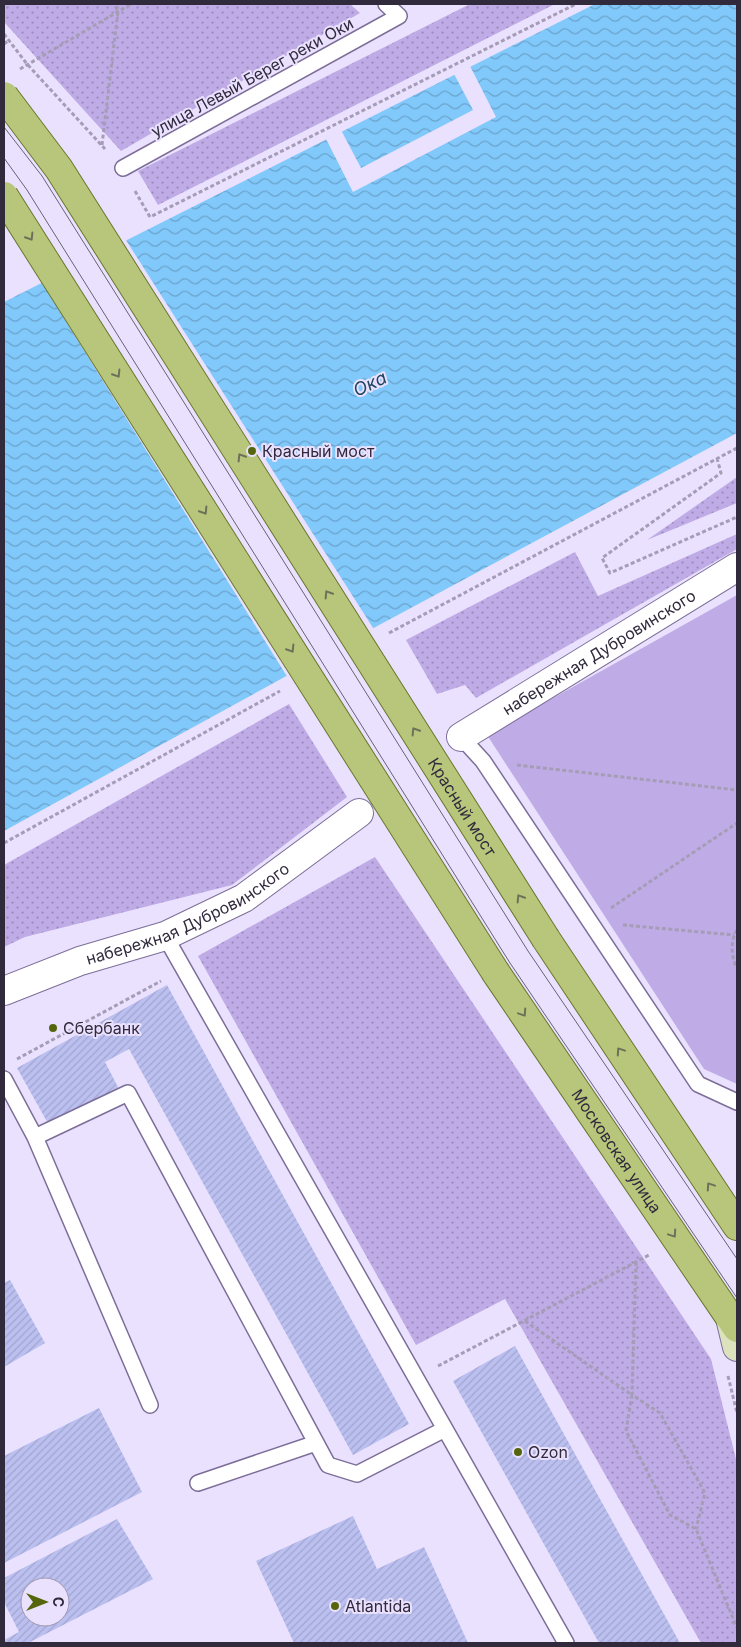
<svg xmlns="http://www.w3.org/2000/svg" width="741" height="1647" viewBox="0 0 741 1647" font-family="Inter,sans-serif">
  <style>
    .grass { fill: url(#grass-dots) }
    .park { fill: #bfabe6 }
    .water { fill: url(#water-waves) }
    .pier { fill: #eae1fe }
    .building { fill: url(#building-hatch); fill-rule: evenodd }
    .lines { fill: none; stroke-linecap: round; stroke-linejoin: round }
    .lane-casing { stroke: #7d6e99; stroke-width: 18 }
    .street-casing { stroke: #7d6e99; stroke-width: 30 }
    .secondary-casing { stroke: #7d6e99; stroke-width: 30 }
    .primary-casing { stroke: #6a772d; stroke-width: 30 }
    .path { stroke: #a59db6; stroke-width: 3; stroke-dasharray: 4 2.5; stroke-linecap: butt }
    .lane { stroke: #fff; stroke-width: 15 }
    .street { stroke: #fff; stroke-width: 28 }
    .secondary { stroke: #dce2bd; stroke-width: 28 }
    .primary { stroke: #b8c67c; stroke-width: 28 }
    .tram { stroke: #696177; stroke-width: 1 }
    .primary-bridge-casing { stroke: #6a772d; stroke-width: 30; stroke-linecap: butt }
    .primary-bridge { stroke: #b8c67c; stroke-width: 28 }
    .oneway { stroke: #6e7059 }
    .poi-dot { fill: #55650c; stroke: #eae1fe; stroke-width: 2 }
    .labels { text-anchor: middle; stroke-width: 4; stroke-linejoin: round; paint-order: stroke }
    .street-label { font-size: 16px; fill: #312a3d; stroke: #eae1fe }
    .poi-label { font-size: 16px; fill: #312a3d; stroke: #eae1fe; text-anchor: start }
    .water-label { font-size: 18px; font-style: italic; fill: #1d445e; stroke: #eae1fe }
  </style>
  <defs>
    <pattern id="grass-dots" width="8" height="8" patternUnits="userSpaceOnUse" patternTransform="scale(1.25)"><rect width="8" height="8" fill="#bfabe6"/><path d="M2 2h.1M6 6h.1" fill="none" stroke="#9c8bbc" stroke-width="1.8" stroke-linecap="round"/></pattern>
    <pattern id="water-waves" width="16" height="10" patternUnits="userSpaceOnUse" patternTransform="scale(1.25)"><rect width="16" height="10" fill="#81c9fb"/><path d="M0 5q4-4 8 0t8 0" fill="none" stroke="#6aa3cc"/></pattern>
    <pattern id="building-hatch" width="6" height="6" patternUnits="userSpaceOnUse" patternTransform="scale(1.25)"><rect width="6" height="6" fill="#bbc0f0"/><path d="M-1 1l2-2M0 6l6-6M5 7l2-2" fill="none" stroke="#a1a5cf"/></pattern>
  </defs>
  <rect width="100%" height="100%" fill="#eae1fe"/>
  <!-- grass -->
  <path class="grass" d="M4,4H350L360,13L121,151L4,22Z
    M470,4H555L158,205L138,171Z
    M737,477V503L647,540Z
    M737,534V549L476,698L465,685L437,694L406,640L575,552L598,596Z
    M289,704L347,797L232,885L25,937L4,947V865Z
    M375,857L711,1359L737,1463V1643H701L505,1299L416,1345L198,956Z"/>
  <!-- park -->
  <path class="park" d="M737,595V1084L704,1069L487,735Z"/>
  <!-- water -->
  <path class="water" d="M595,4H737V433L381,624L4,831V302Z"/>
  <!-- pier -->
  <path class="pier" d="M469,64L496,117L353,192L325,137L340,128L361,168L473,110L453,72Z
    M124,237L375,631L288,678L40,280Z"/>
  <!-- building -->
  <path class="building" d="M167,985L409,1424L353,1455L129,1049L105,1062L119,1089L50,1127L17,1068Z
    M10,1280L45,1343L4,1367V1283Z
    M515,1346L680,1643H599L453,1381Z
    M99,1408L142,1492L4,1563V1456Z
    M353,1516L377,1569L424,1547L468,1643H294L256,1561Z
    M117,1519L153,1579L28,1643H4V1640L19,1632L4,1602V1578ZM30,1587H60V1617H30Z"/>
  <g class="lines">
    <defs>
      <path id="lane" d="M123,168L399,16L386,4
        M461,737L483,761L698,1084L737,1102
        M4,1079L35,1137L128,1093L328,1465L357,1474L445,1429L165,936
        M35,1137L150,1405
        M445,1429L566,1643
        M198,1483L316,1443"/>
      <g id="street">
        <path id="s1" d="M461,737L737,567"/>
        <path id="s2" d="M4,991L80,961L165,936L244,898L359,813"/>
      </g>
      <path id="secondary" d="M730,1318L737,1347"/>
      <g id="primary">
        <path d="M546,939L737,1226"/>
        <path id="s3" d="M496,973L737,1328"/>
      </g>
    </defs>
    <!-- lane casing -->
    <use href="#lane" class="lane-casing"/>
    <!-- street casing -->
    <use href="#street" class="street-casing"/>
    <!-- secondary casing -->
    <use href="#secondary" class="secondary-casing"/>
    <!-- primary casing -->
    <use href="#primary" class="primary-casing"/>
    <!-- path -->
    <path class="path" d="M4,34L27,64L105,149
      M4,44L9,40
      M20,69L131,4
      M102,145L118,11L114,4
      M135,191L150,217L576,4
      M717,458L721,473L602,558L610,573L737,517
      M389,633L737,448
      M517,765L737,790
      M4,843L280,691
      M611,908L737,823
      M623,925L734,935
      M737,930C730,941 731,957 737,968
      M17,1059L161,981
      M636,1262L632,1395L660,1413L705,1493L696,1529
      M525,1321L632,1395L626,1431L670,1515L696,1529L737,1628
      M438,1366L649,1255
      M728,1376L737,1413"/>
    <!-- lane -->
    <use href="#lane" class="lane"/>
    <!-- street -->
    <use href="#street" class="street"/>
    <!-- secondary -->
    <use href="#secondary" class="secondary"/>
    <!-- primary -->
    <use href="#primary" class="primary"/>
    <!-- tram -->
    <path class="tram" d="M4,127L42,176L528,951L737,1259
      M4,158L27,190L510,963L737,1298"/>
    <defs>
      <g id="primary-bridge">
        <path id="s4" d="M4,96L59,169L546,939"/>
        <path d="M4,196L496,973"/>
      </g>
    </defs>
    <!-- primary-bridge casing -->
    <use href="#primary-bridge" class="primary-bridge-casing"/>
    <!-- primary-bridge -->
    <use href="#primary-bridge" class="primary-bridge"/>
  </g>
  <!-- one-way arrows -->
  <defs><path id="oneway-chevron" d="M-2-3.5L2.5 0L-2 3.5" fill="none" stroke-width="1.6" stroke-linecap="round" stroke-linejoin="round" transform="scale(1.25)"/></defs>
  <g class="oneway">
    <use href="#oneway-chevron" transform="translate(30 237) rotate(58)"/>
    <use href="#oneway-chevron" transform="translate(117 374) rotate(58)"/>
    <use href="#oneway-chevron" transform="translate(241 457) rotate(-122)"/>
    <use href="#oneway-chevron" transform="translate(204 511) rotate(58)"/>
    <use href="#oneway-chevron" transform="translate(328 594) rotate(-122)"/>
    <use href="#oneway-chevron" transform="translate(291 649) rotate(58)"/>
    <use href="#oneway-chevron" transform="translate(415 731) rotate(-122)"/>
    <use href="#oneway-chevron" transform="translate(520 898) rotate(-122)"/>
    <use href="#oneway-chevron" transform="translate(523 1013) rotate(56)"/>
    <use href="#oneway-chevron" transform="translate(620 1051) rotate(-124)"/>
    <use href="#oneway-chevron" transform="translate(710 1186) rotate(-124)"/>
    <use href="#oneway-chevron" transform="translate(673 1234) rotate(56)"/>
  </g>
  <!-- markers -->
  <g class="poi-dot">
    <circle cx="252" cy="451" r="5"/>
    <circle cx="53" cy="1028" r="5"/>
    <circle cx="518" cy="1452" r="5"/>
    <circle cx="335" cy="1606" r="5"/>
  </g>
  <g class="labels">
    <!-- street labels -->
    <g class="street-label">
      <text transform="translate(252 77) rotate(-29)" y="6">улица Левый Берег реки Оки</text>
      <text dy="6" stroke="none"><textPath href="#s1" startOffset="162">набережная Дубровинского</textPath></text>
      <text dy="6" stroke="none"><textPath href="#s4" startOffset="846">Красный мост</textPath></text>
      <text dy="6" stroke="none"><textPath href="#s2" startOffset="200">набережная Дубровинского</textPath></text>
      <text dy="6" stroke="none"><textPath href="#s3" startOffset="215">Московская улица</textPath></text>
    </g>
    <!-- poi labels -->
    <g class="poi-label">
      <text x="262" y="457">Красный мост</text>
      <text x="63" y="1034">Сбербанк</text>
      <text x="528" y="1458">Ozon</text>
      <text x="345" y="1612">Atlantida</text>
    </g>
    <!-- water labels -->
    <g class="water-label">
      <text transform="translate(370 384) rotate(-26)" y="6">Ока</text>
    </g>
  </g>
  <!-- border -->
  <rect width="741" height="1647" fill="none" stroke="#312a3d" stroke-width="10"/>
  <!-- north arrow -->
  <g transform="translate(45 1602) rotate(90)"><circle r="24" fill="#eae1fe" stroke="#a098b1"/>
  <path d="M0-4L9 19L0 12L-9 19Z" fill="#55650c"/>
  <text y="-8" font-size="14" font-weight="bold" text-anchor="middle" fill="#312a3d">С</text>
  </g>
</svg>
